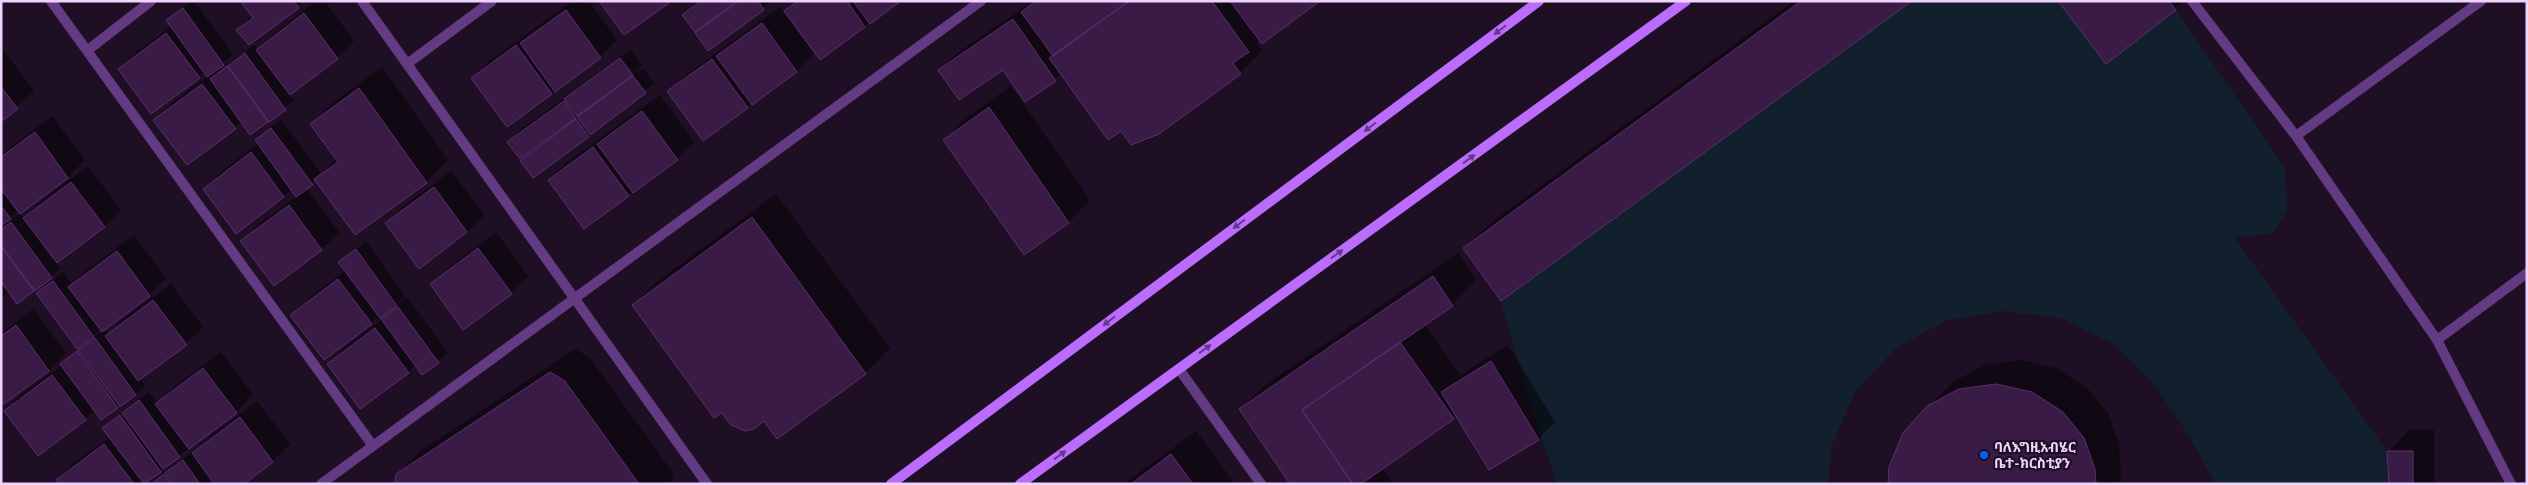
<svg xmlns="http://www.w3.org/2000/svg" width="2528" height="485" viewBox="0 0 2528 485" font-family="Overpass,'Noto Sans Ethiopic',sans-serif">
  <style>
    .green { fill: #12202e }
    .shadow { fill: #0007; fill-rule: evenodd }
    .building { fill: #3a1b45; stroke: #5e2e70 }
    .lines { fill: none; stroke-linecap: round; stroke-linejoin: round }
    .minor { stroke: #633b82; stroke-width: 10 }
    .secondary { stroke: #bc6cfc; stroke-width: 10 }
    .oneway { fill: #653985 }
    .poi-dot { fill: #055ff8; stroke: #1e0f24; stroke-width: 2 }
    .labels { text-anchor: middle; stroke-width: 4.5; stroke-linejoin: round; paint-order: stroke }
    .poi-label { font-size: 14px; font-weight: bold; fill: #efd3fe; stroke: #1e0f24; text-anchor: start }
  </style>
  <rect width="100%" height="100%" fill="#1e0f24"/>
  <!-- green -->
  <path class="green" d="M1912,1H2058L2106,64L2176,10L2285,168L2287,210L2272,234L2234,237L2387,451L2389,484H2215L2190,437L2154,384L2112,343L2060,318L2002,311L1945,321L1895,349L1855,392L1832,445L1828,484H1557L1530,404L1501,301Z"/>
  <!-- shadow -->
  <path class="shadow" d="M191,1H194L233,54L219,67L221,70L255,45L258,50L275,33L317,1H325L354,41L337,58L290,94L294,100L267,121H242L235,128L155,120L172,103L208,76L205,71L199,77L119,69L136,52L172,26L168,20Z
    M242,1H304L249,43L238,30L252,15Z
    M573,1H589L617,40L600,57L551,93L472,78L489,61Z
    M699,1H771L708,49L684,15Z
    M796,1H899L820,58L786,11Z
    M1033,1H1318L1260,39L1256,43L1262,51L1240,73L1121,130L1061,73L1055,80L1003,68L939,71L956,54Z
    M1794,1H1910L1464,248L1489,224Z
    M2059,1H2183L2175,9Z
    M780,7L814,54L797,71L703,139L669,92L686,75Z
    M2,48L34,91L1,120V48Z
    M630,50L642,65L632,74L643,68L654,83L588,136L533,176L522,161L531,152L509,142L518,132Z
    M382,67L448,160L427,182L356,234L316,179L306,188L339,232L322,249L274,284L242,241L259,224L297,196L292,189L284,196L204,189L221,172L259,143L256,140L281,119L321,174L337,158L312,124L334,102Z
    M1011,86L1090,200L1069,222L1024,253L945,140L966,118Z
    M660,95L694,142L677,159L628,195L549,180L566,163Z
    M52,116L85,160L68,177L20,212L19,210L7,221L21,213L24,218L41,201L88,166L121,210L104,227L56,262L61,268L51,277L17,302L9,291L1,299V155Z
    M451,171L484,215L467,232L387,223L404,206Z
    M776,194L890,348L866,373L778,437L764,419L633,305L658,281Z
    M496,232L528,276L511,293L431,285L448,268Z
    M134,235L166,278L149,295L104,329L108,334L123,319L171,284L203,327L186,344L140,378L145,385L136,394L101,419L95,410L85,419L5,411L22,394L62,365L79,349L38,293L63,272L72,284L87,270ZM101,329L103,331L94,337L93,336Z
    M366,241L405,296L396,305L408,298L448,353L423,374L416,364L408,372L328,364L345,347L383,319L391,308L324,358L292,315L309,298L346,270L340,262Z
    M1458,253L1476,280L1452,305L1424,324L1460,375L1508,345L1555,422L1538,439L1457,414L1382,468L1393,484H1292L1241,409L1265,385Z
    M33,309L66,353L49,370L2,404L1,333Z
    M575,349L589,357L673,473L671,484H396L397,474L422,450Z
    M221,352L253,395L236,412L142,484H60L57,480L74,463L110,437L104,428L113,419L149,392L157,403L174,387Z
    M2021,360L2056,368L2087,388L2108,413L2119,444L2121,476L2119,484H1889L1928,407L1953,382L1985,365Z
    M257,401L290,444L273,461L242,484H150L192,452L194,453L210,437Z
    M2410,429L2434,430V484H2390L2389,451Z
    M1196,431L1235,484H1124Z"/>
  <!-- building -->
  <path class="building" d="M240,1H294L299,8L249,45L236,30L253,18Z
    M599,1H668L669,3L624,35Z
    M701,1H737L695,32L682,15Z
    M739,1H758L764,10L708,51L695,33Z
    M798,1H847L865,27L820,60L784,11Z
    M853,1H901L870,24Z
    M1036,1H1129L1053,56L1021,12Z
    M1129,1H1212L1249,52L1233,63L1241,74L1159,134L1131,145L1121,131L1108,140L1049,58Z
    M1230,1H1320L1262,44Z
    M1801,1H1912L1501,301L1463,248Z
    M2058,1H2169L2176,10L2106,64Z
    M183,8L224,65L207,77L166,20Z
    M566,10L601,58L555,92L520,43Z
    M304,13L338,59L290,95L256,50Z
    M1013,19L1056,81L1025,102L1003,70L959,100L938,70Z
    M762,23L797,72L752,105L716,56Z
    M166,33L200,78L151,114L118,69Z
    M516,45L552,94L507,127L471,78Z
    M245,53L286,110L269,122L228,66Z
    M620,58L633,75L577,116L564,99Z
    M712,59L748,108L703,141L667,91Z
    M227,66L268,122L250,135L210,79Z
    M633,76L646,93L590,135L577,117Z
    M202,84L236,129L187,165L153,120Z
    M1,87L18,109L1,122Z
    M359,88L427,183L355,235L314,179L338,162L310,124Z
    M564,101L576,118L520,159L507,142Z
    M989,107L1069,223L1024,255L943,140Z
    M642,111L678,160L633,193L597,144Z
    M576,119L589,137L533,178L520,161Z
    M271,128L313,185L296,197L255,140Z
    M35,132L68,178L20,214L1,189V157Z
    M593,147L629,196L584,229L548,180Z
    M251,152L284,197L236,234L203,189Z
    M71,182L105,227L57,263L23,218Z
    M434,187L467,232L419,269L385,223Z
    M289,205L322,250L274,286L240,241Z
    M1,206L11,219L1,226Z
    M752,217L866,374L777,439L764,421L754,429L745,431L731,425L722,413L714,418L632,305Z
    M11,222L52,278L35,291L1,245V229Z
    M1,246L34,291L17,304L1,282Z
    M478,248L512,294L463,330L430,284Z
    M356,249L397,306L380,318L338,262Z
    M117,251L150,296L102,332L68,287Z
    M1433,276L1453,306L1302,410L1353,484H1290L1239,409Z
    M338,279L372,324L324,360L290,315Z
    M53,281L94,337L77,349L36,293Z
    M153,300L187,345L138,381L105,336Z
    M398,307L439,363L422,375L381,319Z
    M16,325L49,371L1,406V336Z
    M375,328L409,373L360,409L327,364Z
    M95,338L136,395L120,407L78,350Z
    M1400,342L1454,419L1361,484H1353L1302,410Z
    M77,351L118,408L101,420L60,364Z
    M1491,361L1539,440L1489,470L1441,392Z
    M203,368L237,413L189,449L155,404Z
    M550,372L565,381L639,484H395L396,474Z
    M52,375L86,420L38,456L4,411Z
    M1996,384L2032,392L2063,412L2084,438L2095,469L2096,484H1888L1889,467L1903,433L1927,406L1959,389Z
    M139,400L180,457L163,469L122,413Z
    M120,415L161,472L144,484L102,428Z
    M240,417L273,462L244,484H214L192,453Z
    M104,444L134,484H59L56,480Z
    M2387,451H2413V484H2389Z
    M1171,454L1193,484H1131Z
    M183,460L200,484H173L165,473Z
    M164,474L171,484H151Z"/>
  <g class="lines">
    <!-- minor -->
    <path class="minor" d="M51,1L373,446
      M362,1L707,484
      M2192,1L2296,136L2437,340L2511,484
      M88,50L151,1
      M407,64L492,1
      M2296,136L2481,1
      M2437,340L2527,273
      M1179,369L1261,484
      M321,484L981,1"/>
    <!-- secondary -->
    <path class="secondary" d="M891,484L1539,1
      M1020,484L1686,1"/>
  </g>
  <!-- one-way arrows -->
  <defs><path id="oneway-solid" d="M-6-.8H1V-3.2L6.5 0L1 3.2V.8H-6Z" transform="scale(1.25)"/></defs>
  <g class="oneway">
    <use href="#oneway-solid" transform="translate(1500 30) rotate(143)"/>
    <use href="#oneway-solid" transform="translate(1370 127) rotate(143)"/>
    <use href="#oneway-solid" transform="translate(1469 159) rotate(-36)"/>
    <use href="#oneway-solid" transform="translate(1239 224) rotate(143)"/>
    <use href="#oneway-solid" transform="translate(1337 254) rotate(-36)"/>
    <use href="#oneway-solid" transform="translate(1109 321) rotate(143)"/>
    <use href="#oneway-solid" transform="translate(1205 349) rotate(-36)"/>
    <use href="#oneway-solid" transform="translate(1060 455) rotate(-36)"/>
  </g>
  <!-- markers -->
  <circle class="poi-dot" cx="1984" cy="455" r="5"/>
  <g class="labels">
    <!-- poi labels -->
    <g class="poi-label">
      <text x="1994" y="452">ባለእግዚአብሄር<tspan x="1994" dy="16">ቤተ-ክርስቲያን</tspan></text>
    </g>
  </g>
  <!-- border -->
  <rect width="2528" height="485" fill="none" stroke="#efd3fe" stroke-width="5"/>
</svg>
